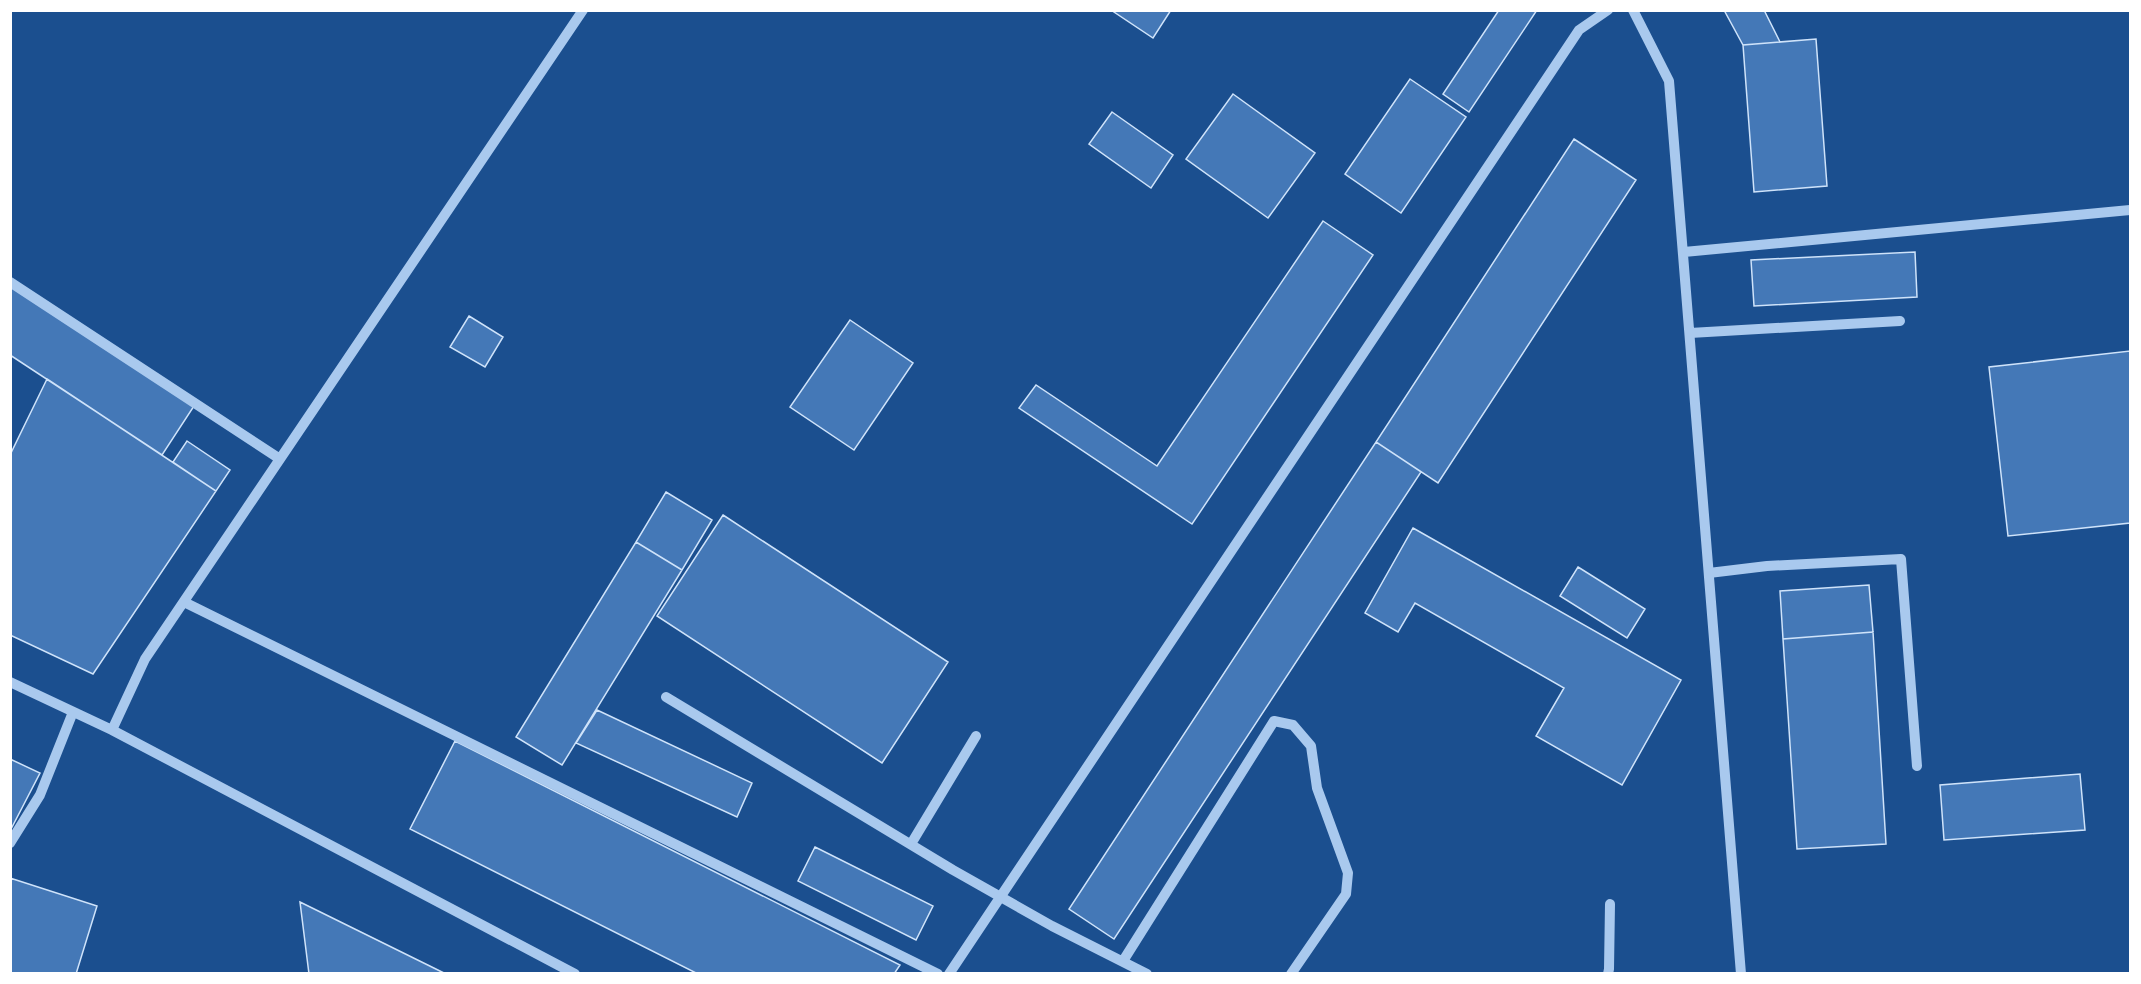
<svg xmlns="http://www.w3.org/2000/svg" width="2141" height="984" viewBox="0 0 2141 984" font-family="Jost,sans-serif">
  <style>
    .building { fill: #4478b7; stroke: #cfe3fa; stroke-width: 1.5 }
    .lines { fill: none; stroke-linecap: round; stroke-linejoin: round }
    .minor { stroke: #a9c9ee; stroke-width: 10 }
  </style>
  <rect width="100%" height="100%" fill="#1b4f8f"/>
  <!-- building -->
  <path class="building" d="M1111,10H1171L1153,38Z
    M1499,10H1537L1469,112L1443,94Z
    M1724,10H1764L1780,42L1743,45Z
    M1816,39L1827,186L1754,192L1743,45Z
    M1410,79L1466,117L1401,213L1345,174Z
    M1233,94L1315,153L1268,218L1186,159Z
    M1112,112L1173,155L1151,188L1089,144Z
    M1574,139L1636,180L1438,483L1376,442Z
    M1323,221L1373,255L1192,524L1019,408L1036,385L1157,466Z
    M1915,252L1917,297L1754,306L1751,260Z
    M10,285L194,406L162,455L10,355Z
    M469,316L503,337L485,367L450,347Z
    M850,320L913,363L854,450L790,407Z
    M2130,351V523L2008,536L1989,367Z
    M47,379L216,491L93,674L10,635V455Z
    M187,441L230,470L216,491L173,462Z
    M1376,442L1421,472L1114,939L1069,909Z
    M666,492L712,520L682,570L636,542Z
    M723,515L948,662L882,763L657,616Z
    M1413,528L1681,680L1622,785L1536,736L1564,688L1415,603L1398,632L1365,613Z
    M636,542L682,570L562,765L516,737Z
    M1578,567L1645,609L1627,638L1560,596Z
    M1869,585L1873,632L1783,639L1780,591Z
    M1873,632L1886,844L1797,849L1783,639Z
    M597,710L752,783L737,817L576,743Z
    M455,741L900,965L894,974H698L410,829Z
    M10,759L40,773L10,831Z
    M2080,774L2085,830L1944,840L1940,785Z
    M815,847L933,906L916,940L798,881Z
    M10,878L97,906L76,974H10Z
    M300,902L446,974H309Z"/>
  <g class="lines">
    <!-- minor -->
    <path class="minor" d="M1633,10L1669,81L1741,974
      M1684,252L2130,210
      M10,282L280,459
      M1690,333L1900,321
      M1709,573L1767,566L1901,559L1917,766
      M184,602L938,974
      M10,682L112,730L575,974
      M666,697L953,870L1052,926L1147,974
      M112,730L145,659L583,10
      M10,843L40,795L73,712
      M911,844L976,736
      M1123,961L1274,721L1293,725L1311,746L1317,788L1348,873L1346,894L1291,974
      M949,974L1579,30L1608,10
      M1608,974L1609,969L1610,904"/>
  </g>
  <!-- border -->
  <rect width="2141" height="984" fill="none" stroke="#ffffff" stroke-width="24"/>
</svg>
